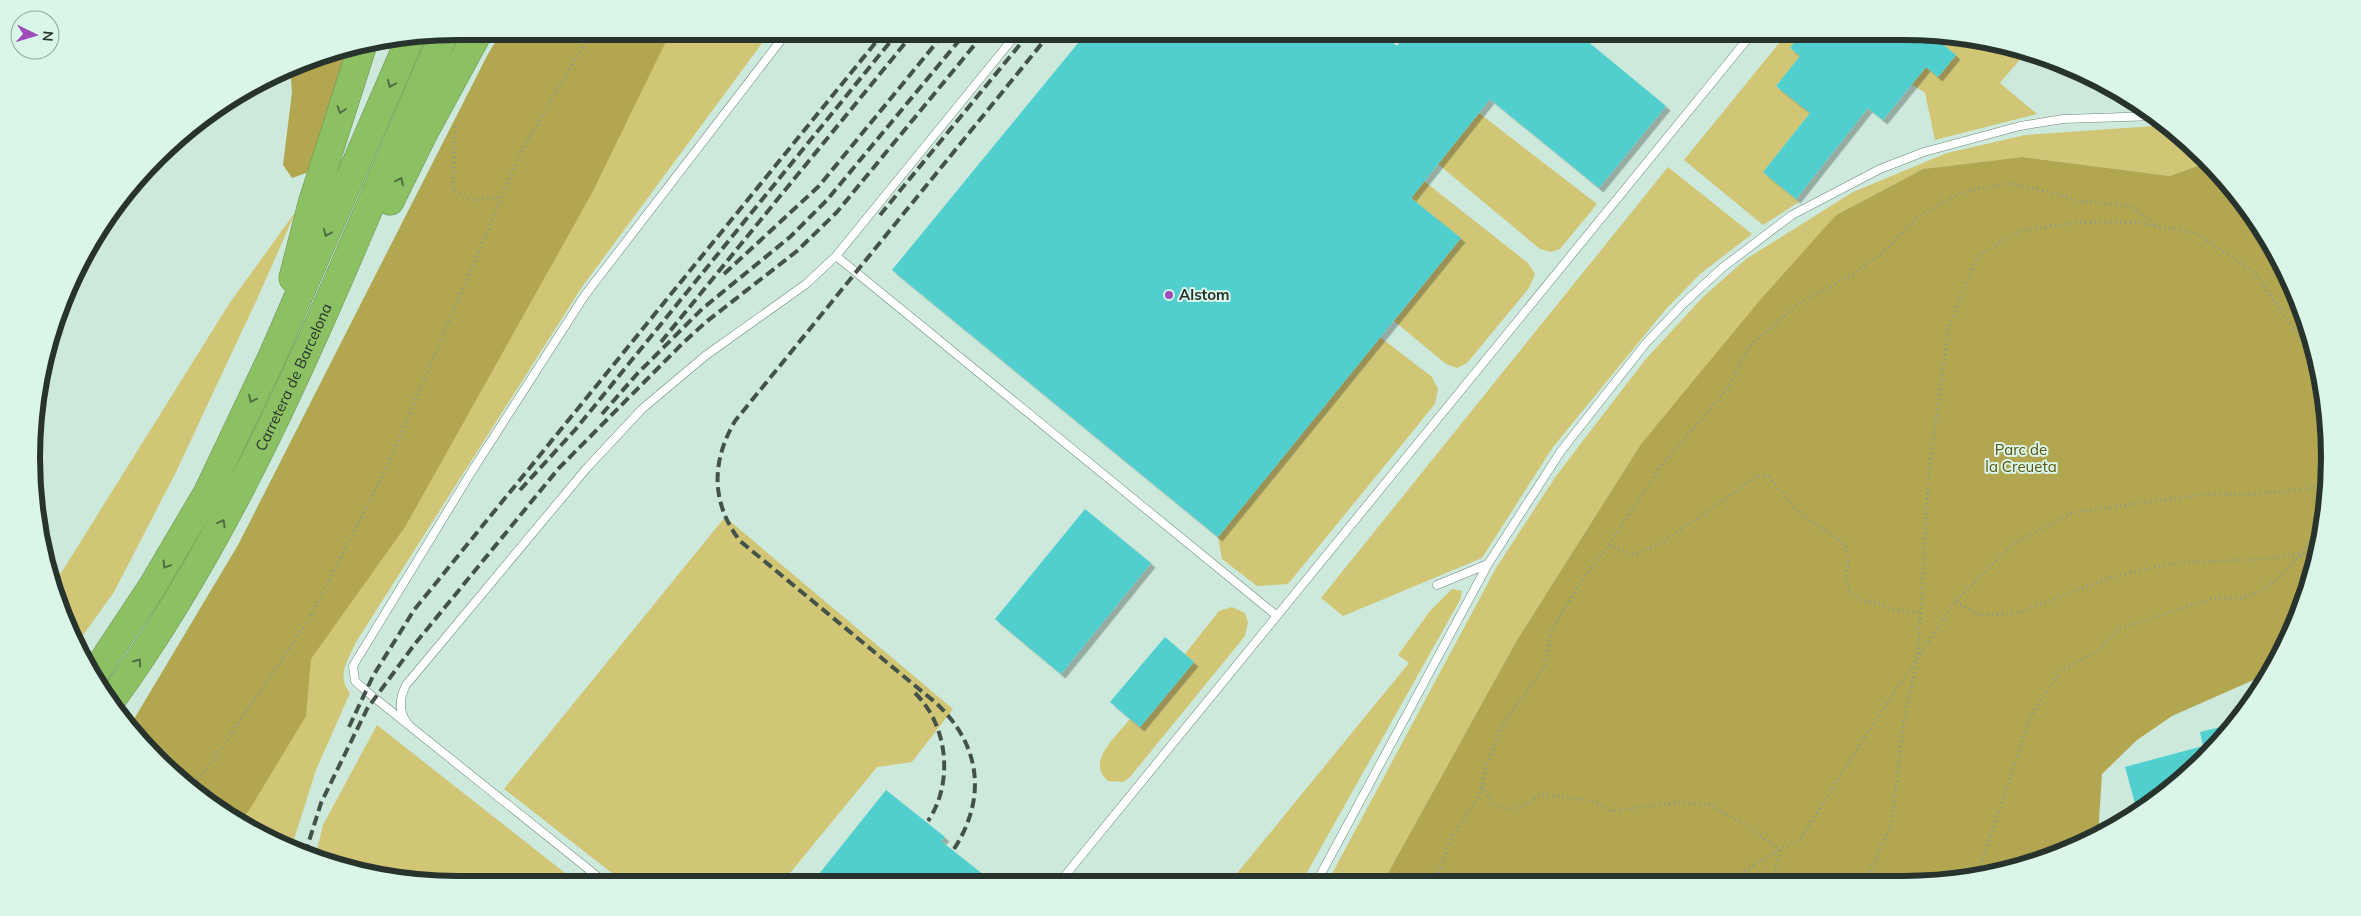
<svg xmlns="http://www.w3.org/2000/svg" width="2361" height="916" viewBox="0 0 2361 916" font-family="Mulish,sans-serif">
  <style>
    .green { fill: #d0c675 }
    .forest { fill: #b2a750 }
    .building { fill: #51cfce; filter: url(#shadow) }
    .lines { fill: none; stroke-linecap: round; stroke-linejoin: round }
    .lane-casing { stroke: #6d877a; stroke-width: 9 }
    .highway-casing { stroke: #698f50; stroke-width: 29 }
    .path { stroke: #859a90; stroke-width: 3; stroke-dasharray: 1 4; stroke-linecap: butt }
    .lane { stroke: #fff; stroke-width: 8 }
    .highway { stroke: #8cc163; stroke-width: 28 }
    .rail { stroke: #44524a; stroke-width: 4; stroke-dasharray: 10 5; stroke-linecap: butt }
    .oneway { stroke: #506c43 }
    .poi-dot { fill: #9f4cbb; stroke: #daf6e8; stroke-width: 2 }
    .labels { text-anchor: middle; stroke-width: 4; stroke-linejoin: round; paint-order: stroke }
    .poi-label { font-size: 15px; font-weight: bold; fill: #28332d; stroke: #daf6e8; text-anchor: start }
    .street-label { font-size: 15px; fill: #28332d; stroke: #daf6e8 }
    .park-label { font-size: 15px; fill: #5b5310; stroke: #daf6e8 }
    .rim { fill: none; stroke: #28332d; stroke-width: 6 }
  </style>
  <defs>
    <filter id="shadow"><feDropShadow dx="4.5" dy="4.5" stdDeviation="0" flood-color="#0004"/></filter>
  </defs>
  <rect width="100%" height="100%" fill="#cde9db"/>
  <!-- green -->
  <path class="green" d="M663,31H771L582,287L356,642C348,661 336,675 350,693L316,770L291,849L269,841L202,799L402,503Z
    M1789,31H1803L1790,48L1800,56L1776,86L1810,113L1763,172L1799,202L1763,225L1684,160Z
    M1941,36L2014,46L2027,51L2000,83L2037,114L1935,140L1925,93L1912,84L1926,67L1938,77L1956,55L1937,40Z
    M1479,113L1597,204L1560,249L1551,252L1540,249L1438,164Z
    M2169,125L2208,162L2170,176L2022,157L1923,169L1836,215L1641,444L1517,640L1383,882L1327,883L1496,568L1556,476L1645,360L1703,297L1746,259L1853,192L1947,153L2025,135Z
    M1668,167L1752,234L1700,274L1666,309L1553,447L1482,558L1343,616L1321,598Z
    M1424,181L1528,263L1535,274L1529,288L1467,363L1457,368L1446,364L1394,321L1460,239L1411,198Z
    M296,211L258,297L175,474L114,592L76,645L64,621L53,586L229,304Z
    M1380,337L1432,377L1438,389L1435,404L1288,584L1257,586L1222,559L1218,537Z
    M725,517L953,709L912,762L877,767L781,884H626L504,789Z
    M1452,589L1462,591L1460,600L1301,883H1229L1409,663L1398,655L1430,611Z
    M1232,607L1245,613L1248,622L1245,636L1130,777L1123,782L1108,781C1085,762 1117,736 1130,719L1140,727L1194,662L1185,654L1219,611Z
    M377,725L579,884L458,885L347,870L315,858L323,825Z"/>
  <!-- forest -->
  <path class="forest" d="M502,31H671L592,193L405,527L311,659L306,716L248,812L238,821L198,797L133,727L134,719L238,545L488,54Z
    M352,49L314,160L306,173L292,178L283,165L292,92L290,68L321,54Z
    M2022,157L2170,176L2208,162L2224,177L2273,245L2307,321L2326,403L2329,486L2315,569L2267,674L2172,716L2137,740L2102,774L2098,836L2091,841L1959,881L1383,882L1517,640L1641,444L1761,299L1836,215L1923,169Z"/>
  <!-- building -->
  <path class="building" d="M1088,31H1378L1397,46L1409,31H1575L1666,106L1599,188L1490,99L1411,198L1461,238L1218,537L892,270Z
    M1803,31H1903L1931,35L1956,55L1938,77L1926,67L1883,120L1868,108L1796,199L1763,172L1810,113L1776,86L1800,56L1790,48Z
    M1085,509L1151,563L1061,674L995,619Z
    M1165,637L1194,662L1140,727L1110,702Z
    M2233,724L2185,779L2137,811L2125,767L2203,746L2200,732Z
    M886,790L945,837L941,841L994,883L811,884Z"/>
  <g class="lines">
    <defs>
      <path id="lane" d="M2057,63L2058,62
        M836,256L1019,31
        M1437,585L1488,564
        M409,725C398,713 399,699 406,685L586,469L642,409L705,356L806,284L836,256L1277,616
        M1059,883L1754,31
        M1316,883L1488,564L1561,451L1646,343L1684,303L1722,268L1792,215L1880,169L1924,152L2020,126L2063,119L2156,116
        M607,884L366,691L355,681L353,666L472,471L585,295L788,31"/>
      <g id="highway">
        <path d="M390,201L423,134L479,31"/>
        <path d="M293,278L312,204L362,47"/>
        <path d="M93,676L152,587L208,492L273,355L410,39"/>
        <path id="s1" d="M110,702C258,499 343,262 444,34"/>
      </g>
    </defs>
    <!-- lane casing -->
    <use href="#lane" class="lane-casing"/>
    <!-- highway casing -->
    <use href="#highway" class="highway-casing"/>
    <!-- path -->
    <path class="path" d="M455,127L453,190L472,200L502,197
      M1609,545L1634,555L1662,543L1757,476L1769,477L1801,515L1837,538L1847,548L1849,564L1846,578L1850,592L1863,602H1874L1893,610L1921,613
      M1956,601L1978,615L2018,613L2105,579L2173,563L2265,559L2303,553L2316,565
      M1482,786C1485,791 1489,799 1493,803C1509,816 1527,804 1541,794L1594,801L1611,811L1682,802L1710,805L1746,825L1780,850L1772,882
      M190,787L209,766L308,621L387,467L521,152L592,31
      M1976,875L2021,858L2047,854
      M1972,877L1982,861L2031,716L2061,670L2095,653L2120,628L2214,598H2241L2258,593L2276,580L2303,553L2323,520
      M1866,881L1892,822L1903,725L1918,657L1929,472L1949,325L1977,257L2019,231L2078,222H2131L2196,233L2255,273L2305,345L2323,387
      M1435,882L1452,837L1479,796L1487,764L1501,727L1545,666L1552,629L1584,577L1609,545L1661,466L1728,388L1748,348L1799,303L1854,274L1888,248L1917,217L1963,192L2010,183L2057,194L2078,201L2132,206L2157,226
      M1711,882L1744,871L1802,837L1860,744L1956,601L2013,544L2074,512L2209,494H2258L2312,488L2329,480"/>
    <!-- lane -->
    <use href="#lane" class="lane"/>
    <!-- highway -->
    <use href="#highway" class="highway"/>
    <!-- rail -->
    <path class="rail" d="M880,215L1031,31
      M724,274L819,186L946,31
      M661,342L915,31
      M602,414L637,374L702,309L790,237L827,200L967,31
      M520,490L575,430L899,31
      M915,693C948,725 954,783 928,821
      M349,727L373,676L414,610L885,31
      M954,849C987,798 981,745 936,703L740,541C711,503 711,462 735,421L1052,31
      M305,854L321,803L367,709L414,645L559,468L683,343L706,322L797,251L837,212L986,31"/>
  </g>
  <!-- one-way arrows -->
  <defs><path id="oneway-chevron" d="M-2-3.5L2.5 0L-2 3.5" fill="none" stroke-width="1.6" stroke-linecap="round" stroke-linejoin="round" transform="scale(1.25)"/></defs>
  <g class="oneway">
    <use href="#oneway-chevron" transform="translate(391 84) rotate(113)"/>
    <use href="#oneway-chevron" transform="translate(341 110) rotate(108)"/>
    <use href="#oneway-chevron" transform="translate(400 181) rotate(-64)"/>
    <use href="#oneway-chevron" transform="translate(327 233) rotate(113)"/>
    <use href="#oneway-chevron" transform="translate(252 399) rotate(116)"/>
    <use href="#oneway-chevron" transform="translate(222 523) rotate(-61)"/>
    <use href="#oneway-chevron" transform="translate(166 565) rotate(121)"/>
    <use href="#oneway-chevron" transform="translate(138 662) rotate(-55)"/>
  </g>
  <!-- markers -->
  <circle class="poi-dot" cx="1169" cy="295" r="5"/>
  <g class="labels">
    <!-- poi labels -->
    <g class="poi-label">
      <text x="1179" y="300">Alstom</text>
    </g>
    <!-- street labels -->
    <g class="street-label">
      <text dy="5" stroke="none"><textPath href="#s1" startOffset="374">Carretera de Barcelona</textPath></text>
    </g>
    <!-- park labels -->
    <g class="park-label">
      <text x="2021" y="455">Parc de<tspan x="2021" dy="17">la Creueta</tspan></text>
    </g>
  </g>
  <!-- crop -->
  <path d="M0 0H2361V916H0ZM458 40H1903A418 418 0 0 1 2321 458V458A418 418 0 0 1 1903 876H458A418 418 0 0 1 40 458V458A418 418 0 0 1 458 40Z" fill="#daf6e8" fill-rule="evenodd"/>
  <path class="rim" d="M458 40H1903A418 418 0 0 1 2321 458V458A418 418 0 0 1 1903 876H458A418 418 0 0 1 40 458V458A418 418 0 0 1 458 40Z"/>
  <!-- north arrow -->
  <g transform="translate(35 35) rotate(95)"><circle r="24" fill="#daf6e8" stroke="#93a89d"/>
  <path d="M0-4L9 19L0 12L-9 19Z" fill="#9f4cbb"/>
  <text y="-8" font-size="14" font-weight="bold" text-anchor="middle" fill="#28332d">N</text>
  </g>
</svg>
